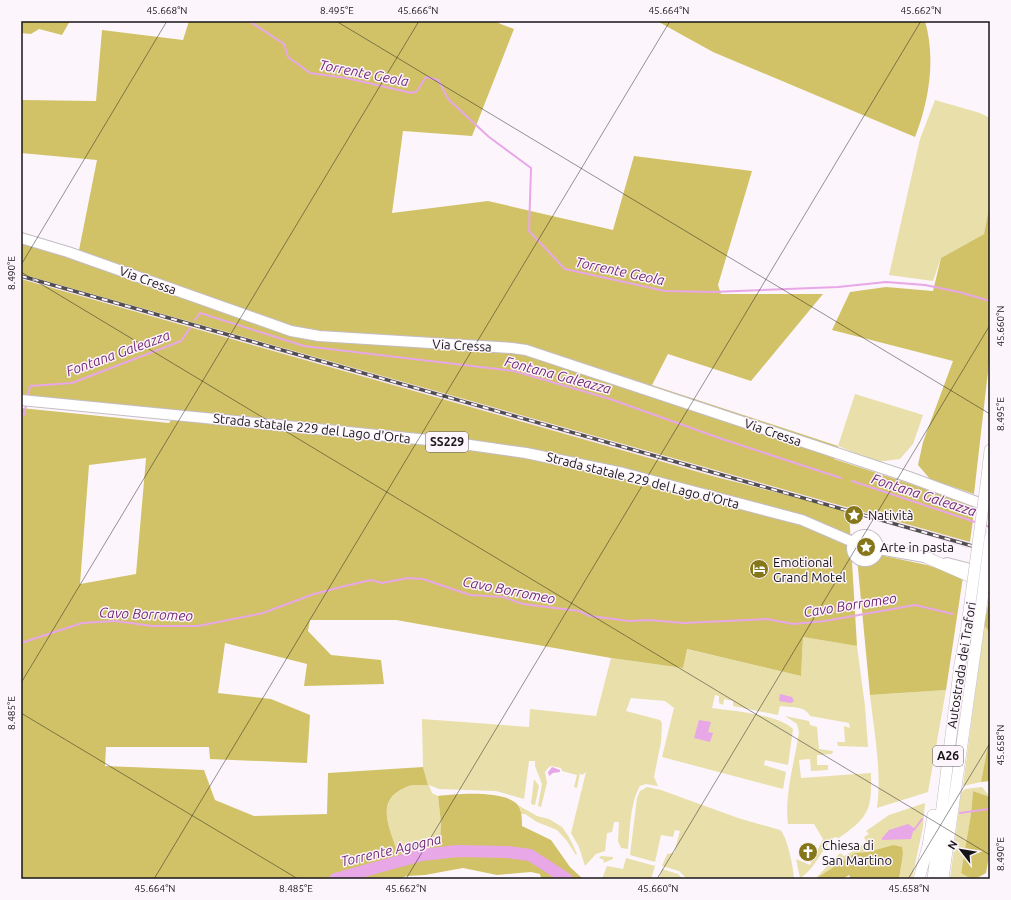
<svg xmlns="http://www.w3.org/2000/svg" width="1011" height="900" viewBox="0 0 1011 900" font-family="Ubuntu,sans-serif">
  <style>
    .built { fill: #f5e7f5 }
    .green { fill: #e8dfaa }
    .forest { fill: #d1c267; fill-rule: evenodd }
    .water { fill: #e8a7e7 }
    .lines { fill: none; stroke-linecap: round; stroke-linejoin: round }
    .stream { stroke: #e8a7e7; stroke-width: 2 }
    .river { stroke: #e8a7e7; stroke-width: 12 }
    .major-casing { stroke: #c4bdc4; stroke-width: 12 }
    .highway-casing { stroke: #c4bdc4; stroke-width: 12 }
    .major { stroke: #fff; stroke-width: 10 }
    .highway { stroke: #fff; stroke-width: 11 }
    .rail-casing { stroke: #514e51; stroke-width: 3.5 }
    .rail { stroke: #fdf5fc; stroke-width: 2; stroke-dasharray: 6; stroke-linecap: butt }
    .highway-bridge-casing { stroke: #c4bdc4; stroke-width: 12; stroke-linecap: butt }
    .highway-bridge { stroke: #fff; stroke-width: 11 }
    .ticks { fill: none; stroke: #171517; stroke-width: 1; stroke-opacity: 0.45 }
    .labels { text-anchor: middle; stroke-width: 3; stroke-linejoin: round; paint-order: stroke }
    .shield { fill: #fdf5fc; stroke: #5c585c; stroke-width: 1 }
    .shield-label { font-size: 12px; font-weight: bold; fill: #171517 }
    .street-label { font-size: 13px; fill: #171517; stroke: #fdf5fc }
    .poi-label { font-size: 13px; fill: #171517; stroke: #fdf5fc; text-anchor: start }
    .water-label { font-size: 14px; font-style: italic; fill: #752a77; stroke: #fdf5fc }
    .neatline { fill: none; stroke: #171517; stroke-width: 1.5 }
    .ticks-label { font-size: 10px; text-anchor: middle; fill: #171517 }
  </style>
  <rect width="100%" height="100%" fill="#fdf5fc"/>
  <!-- built -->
  <path class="built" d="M21,274L970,542L969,549L849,511L716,477L21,279Z"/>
  <!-- green -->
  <path class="green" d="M935,100L980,113L990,118V203L984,234L941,258L933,281L889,275L920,139Z
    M855,394L923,415L913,444L900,459L877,462L838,446Z
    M984,625L990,633V734L981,782L963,786Z
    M803,637L857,646L865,706L868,747L838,746L837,742H845L844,726L850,728L849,723L810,716C805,705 790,708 780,706L778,715L733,706V701L724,699L723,705L719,703V696L715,695L712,708C733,711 778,714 793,729L788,765L765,760L764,765L786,772L783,789L662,757L674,708L665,701L631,698L626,711L660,720L662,723L661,742L654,777L658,786L646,784L640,786C630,803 630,830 628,849L621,848L618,841L619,822H614L612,832L607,833L605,851L596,854L585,866L579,847L571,833L586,772L582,775L580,773L577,788L574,787L577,775L562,771L561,768L551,766L548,768L545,772L547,783L541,807L538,806L542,784L535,766V761H529L524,799L496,791L439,789L429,785L432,793L438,796L441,823L440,840L420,841L396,848C387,822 376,799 409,786C415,784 422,786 428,785L423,767L422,719L529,727L530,709L596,716L611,658L683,668L686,649L801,676Z
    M946,690L928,792L877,808C882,771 874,732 870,695Z
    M785,716L809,721L810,725L817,727L819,749L833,751L832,754L817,755V765H828V770L811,771L810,759L799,760L801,778L871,773C872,810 869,817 839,838L835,837C821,848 816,869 800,878L796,859L810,865L823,839L814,824H788C784,796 795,760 799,732L797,724Z
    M534,779L539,786L535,805L531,804Z
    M647,787L661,790L738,818L780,830C787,835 794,870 794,879H687L679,871L662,866L667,854L674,853L680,831L675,830L673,837L661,835L655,862L630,855L637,798L640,791Z
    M982,787L990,797L973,791L971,814L961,873L970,879H950L961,793L965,789Z
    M925,803L923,827L912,879H899L903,854L893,845L868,852L855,853L817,879H815L840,853L844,856L859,848L866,841L864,837L869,834L866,831L889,815Z
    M516,804L537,816L549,819L562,827L569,837L577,854L576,855L567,841L557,830L537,822L525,814H521L520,808Z
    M601,856L613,857V859L603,863L604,860L599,858Z
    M626,858L655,866L651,879H602L607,866L623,869Z
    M662,869L678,874L683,879H659Z"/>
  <!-- forest -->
  <path class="forest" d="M21,21H70L62,35L39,29L31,34L21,33Z
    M189,21H493L514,29L472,136L403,131L392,213L488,201L613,230L634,156L752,171L718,285L721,294H823L751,381L668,354L652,385L838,446L834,459L975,505L970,542L21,274V241L245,318L319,333L292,327L79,250L97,160L21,153L22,100L96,101L102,30L183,40Z
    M657,21H925C936,59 929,101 915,137L713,52Z
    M990,203V354L974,494L930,479L918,465L923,442L953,361L832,330L850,292L886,287L933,291L941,258L984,234Z
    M21,279L716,477L849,511L857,646L803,637L801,676L687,649L683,668L611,658L396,620H310L308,631L331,655L381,660L384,684L304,686L307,664L225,643L218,693L271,699L310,715L307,763L210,759L209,747H106L105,766L204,770L215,800L254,816L327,814L328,773L423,767L428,785C422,786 415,784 409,786C376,798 387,822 396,848L420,841L440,840L441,823L438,796C456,794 509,789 519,807C522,812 522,821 522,826L551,840L570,867L583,879H541L540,874L531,872L497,875L463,868L425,875L407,876L398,879H21V408L169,423L178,411L21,395ZM146,458L136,574L80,584L89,465Z
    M875,554L927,565L963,577L946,690L870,695L857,558Z
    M990,595V633L984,625Z
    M990,734V781L981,782Z
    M973,791L990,797V850L986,873C975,880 971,880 961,873L971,814Z
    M893,845L902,847L903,854L899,879H851L849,875L843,879L817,878L855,853L868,852Z"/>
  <!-- water -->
  <path class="water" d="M780,694L792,697L794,701L791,703L779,701Z
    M699,720L711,722L708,732L713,733L710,742L694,738Z
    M552,767L560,770V772L553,773L549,776L548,772Z
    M908,824L914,828L911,839L882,840V838L889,830Z"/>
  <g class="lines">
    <!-- stream -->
    <path class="stream" d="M249,21L284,44L288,57L310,73L346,78L412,93L417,91L426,77L438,80L449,100L489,137L531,168L529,231L565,269L665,291L712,292L838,287L886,282L925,285L959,292L990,301
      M195,320L200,313L304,346L514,371L610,399L725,440L841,478
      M28,396L30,386L72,383L181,341L190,328
      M21,414L24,415L26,405
      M852,481L978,523
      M984,525L990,527
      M21,643L82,623L115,621L152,626H198L263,613L314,594L349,585L371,580L382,583L408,578L423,579L470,595L503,597L523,604L579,611L590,616L629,621L649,620L683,623L767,619L793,624L825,621L915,605L953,614
      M960,813L989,809
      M914,830L922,819"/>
    <!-- river -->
    <path class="river" d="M335,879L422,855L457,851L507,852L530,855L567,879"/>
    <defs>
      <path id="major" d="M21,238L68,252L291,331L319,336L512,348L526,350L909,477L990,507
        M21,400L449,442L526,453L623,473L802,520L853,542
        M852 548a13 13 0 1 1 26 0a13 13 0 1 1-26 0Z
        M879,549L930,558
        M947,563L982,572"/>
      <path id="highway" d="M987,477L990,450
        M923,556L971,577L990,593
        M919,879L928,846L933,815
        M933,879L960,664L966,633
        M943,879L977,638"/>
    </defs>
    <!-- major casing -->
    <use href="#major" class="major-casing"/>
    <!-- highway casing -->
    <use href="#highway" class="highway-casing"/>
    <!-- major -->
    <use href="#major" class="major"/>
    <!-- highway -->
    <use href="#highway" class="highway"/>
    <defs>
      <path id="rail" d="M21,276L990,551"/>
    </defs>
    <!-- rail casing -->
    <use href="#rail" class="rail-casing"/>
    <!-- rail -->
    <use href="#rail" class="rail"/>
    <defs>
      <path id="highway-bridge" d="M966,633L987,477
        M977,638L990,539"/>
    </defs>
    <!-- highway-bridge casing -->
    <use href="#highway-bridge" class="highway-bridge-casing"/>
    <!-- highway-bridge -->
    <use href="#highway-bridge" class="highway-bridge"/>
  </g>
  <!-- ticks -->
  <path class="ticks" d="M336,21L990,414M21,265L167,21M21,272L990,855M21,683L419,21M21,713L298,879M154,879L670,21M406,879L921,21M657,879L990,325M908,879L990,743"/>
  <!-- icons -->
  <defs>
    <symbol id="sight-disc" viewBox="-11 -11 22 22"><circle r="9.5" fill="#847619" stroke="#fdf5fc"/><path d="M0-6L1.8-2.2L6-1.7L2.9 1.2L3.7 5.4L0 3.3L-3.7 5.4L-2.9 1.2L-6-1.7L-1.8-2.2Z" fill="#fff"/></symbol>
    <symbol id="hotel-disc" viewBox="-11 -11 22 22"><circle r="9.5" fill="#847619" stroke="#fdf5fc"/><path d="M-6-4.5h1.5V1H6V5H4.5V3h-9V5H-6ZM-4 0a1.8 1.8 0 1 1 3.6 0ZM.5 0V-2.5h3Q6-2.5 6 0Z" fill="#fff"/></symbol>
    <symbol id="church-disc" viewBox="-11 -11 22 22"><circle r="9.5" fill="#847619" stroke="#fdf5fc"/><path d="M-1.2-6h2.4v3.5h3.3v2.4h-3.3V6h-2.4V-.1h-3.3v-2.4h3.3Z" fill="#fff"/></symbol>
  </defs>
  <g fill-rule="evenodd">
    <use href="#sight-disc" x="843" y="504" width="22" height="22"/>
    <use href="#sight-disc" x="855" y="536" width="22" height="22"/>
    <use href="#hotel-disc" x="748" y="558" width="22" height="22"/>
    <use href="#church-disc" x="797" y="841" width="22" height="22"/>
  </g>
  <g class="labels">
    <!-- shield labels -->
    <g class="shield">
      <rect x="426" y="432" width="42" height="20" rx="3"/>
      <rect x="933" y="746" width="30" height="20" rx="3"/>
    </g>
    <g class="shield-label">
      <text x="447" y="446">SS229</text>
      <text x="948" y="760">A26</text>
    </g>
    <!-- street labels -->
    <g class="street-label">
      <text transform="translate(148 280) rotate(20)" y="5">Via Cressa</text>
      <text transform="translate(462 345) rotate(3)" y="5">Via Cressa</text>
      <text transform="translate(312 428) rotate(6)" y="5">Strada statale 229 del Lago d'Orta</text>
      <text transform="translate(773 432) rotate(19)" y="5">Via Cressa</text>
      <text transform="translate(643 480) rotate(14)" y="5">Strada statale 229 del Lago d'Orta</text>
      <text transform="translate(961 665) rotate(-81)" y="5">Autostrada dei Trafori</text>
    </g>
    <!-- poi labels -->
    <g class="poi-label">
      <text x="868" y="520">Natività</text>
      <text x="880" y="552">Arte in pasta</text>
      <text x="773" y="567">Emotional<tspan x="773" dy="15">Grand Motel</tspan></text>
      <text x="822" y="850">Chiesa di<tspan x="822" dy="15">San Martino</tspan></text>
    </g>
    <!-- water labels -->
    <g class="water-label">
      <text transform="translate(364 73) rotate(11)" y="5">Torrente Geola</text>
      <text transform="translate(620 271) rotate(12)" y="5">Torrente Geola</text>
      <text transform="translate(118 353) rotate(-20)" y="5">Fontana Galeazza</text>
      <text transform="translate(558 375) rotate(15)" y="5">Fontana Galeazza</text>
      <text transform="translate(924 495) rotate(18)" y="5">Fontana Galeazza</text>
      <text transform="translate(509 590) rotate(11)" y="5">Cavo Borromeo</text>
      <text transform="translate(850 605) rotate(-9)" y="5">Cavo Borromeo</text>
      <text transform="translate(146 614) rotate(2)" y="5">Cavo Borromeo</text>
      <text transform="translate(391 850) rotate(-13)" y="5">Torrente Agogna</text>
    </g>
  </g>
  <!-- border -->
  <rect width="1011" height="900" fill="none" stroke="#fdf5fc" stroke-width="44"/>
  <!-- north arrow -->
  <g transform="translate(961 850) rotate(301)" stroke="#fdf5fc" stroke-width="3" paint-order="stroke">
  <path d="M0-3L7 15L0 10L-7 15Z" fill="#171517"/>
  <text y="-6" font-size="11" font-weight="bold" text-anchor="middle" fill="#171517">N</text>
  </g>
  <rect x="22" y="22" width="967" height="856" class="neatline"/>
  <g class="ticks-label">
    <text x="167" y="14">45.668°N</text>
    <text x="337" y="14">8.495°E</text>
    <text x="418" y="14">45.666°N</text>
    <text x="669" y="14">45.664°N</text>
    <text x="921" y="14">45.662°N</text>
    <text transform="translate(11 273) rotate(-90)" y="4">8.490°E</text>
    <text transform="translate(1000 326) rotate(-90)" y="4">45.660°N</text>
    <text transform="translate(1000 414) rotate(-90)" y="4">8.495°E</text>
    <text transform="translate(11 713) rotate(-90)" y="4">8.485°E</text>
    <text transform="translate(1000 745) rotate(-90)" y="4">45.658°N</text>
    <text transform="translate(1000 854) rotate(-90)" y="4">8.490°E</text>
    <text x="155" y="892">45.664°N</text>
    <text x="296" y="892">8.485°E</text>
    <text x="406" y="892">45.662°N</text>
    <text x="658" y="892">45.660°N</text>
    <text x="909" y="892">45.658°N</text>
  </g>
</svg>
